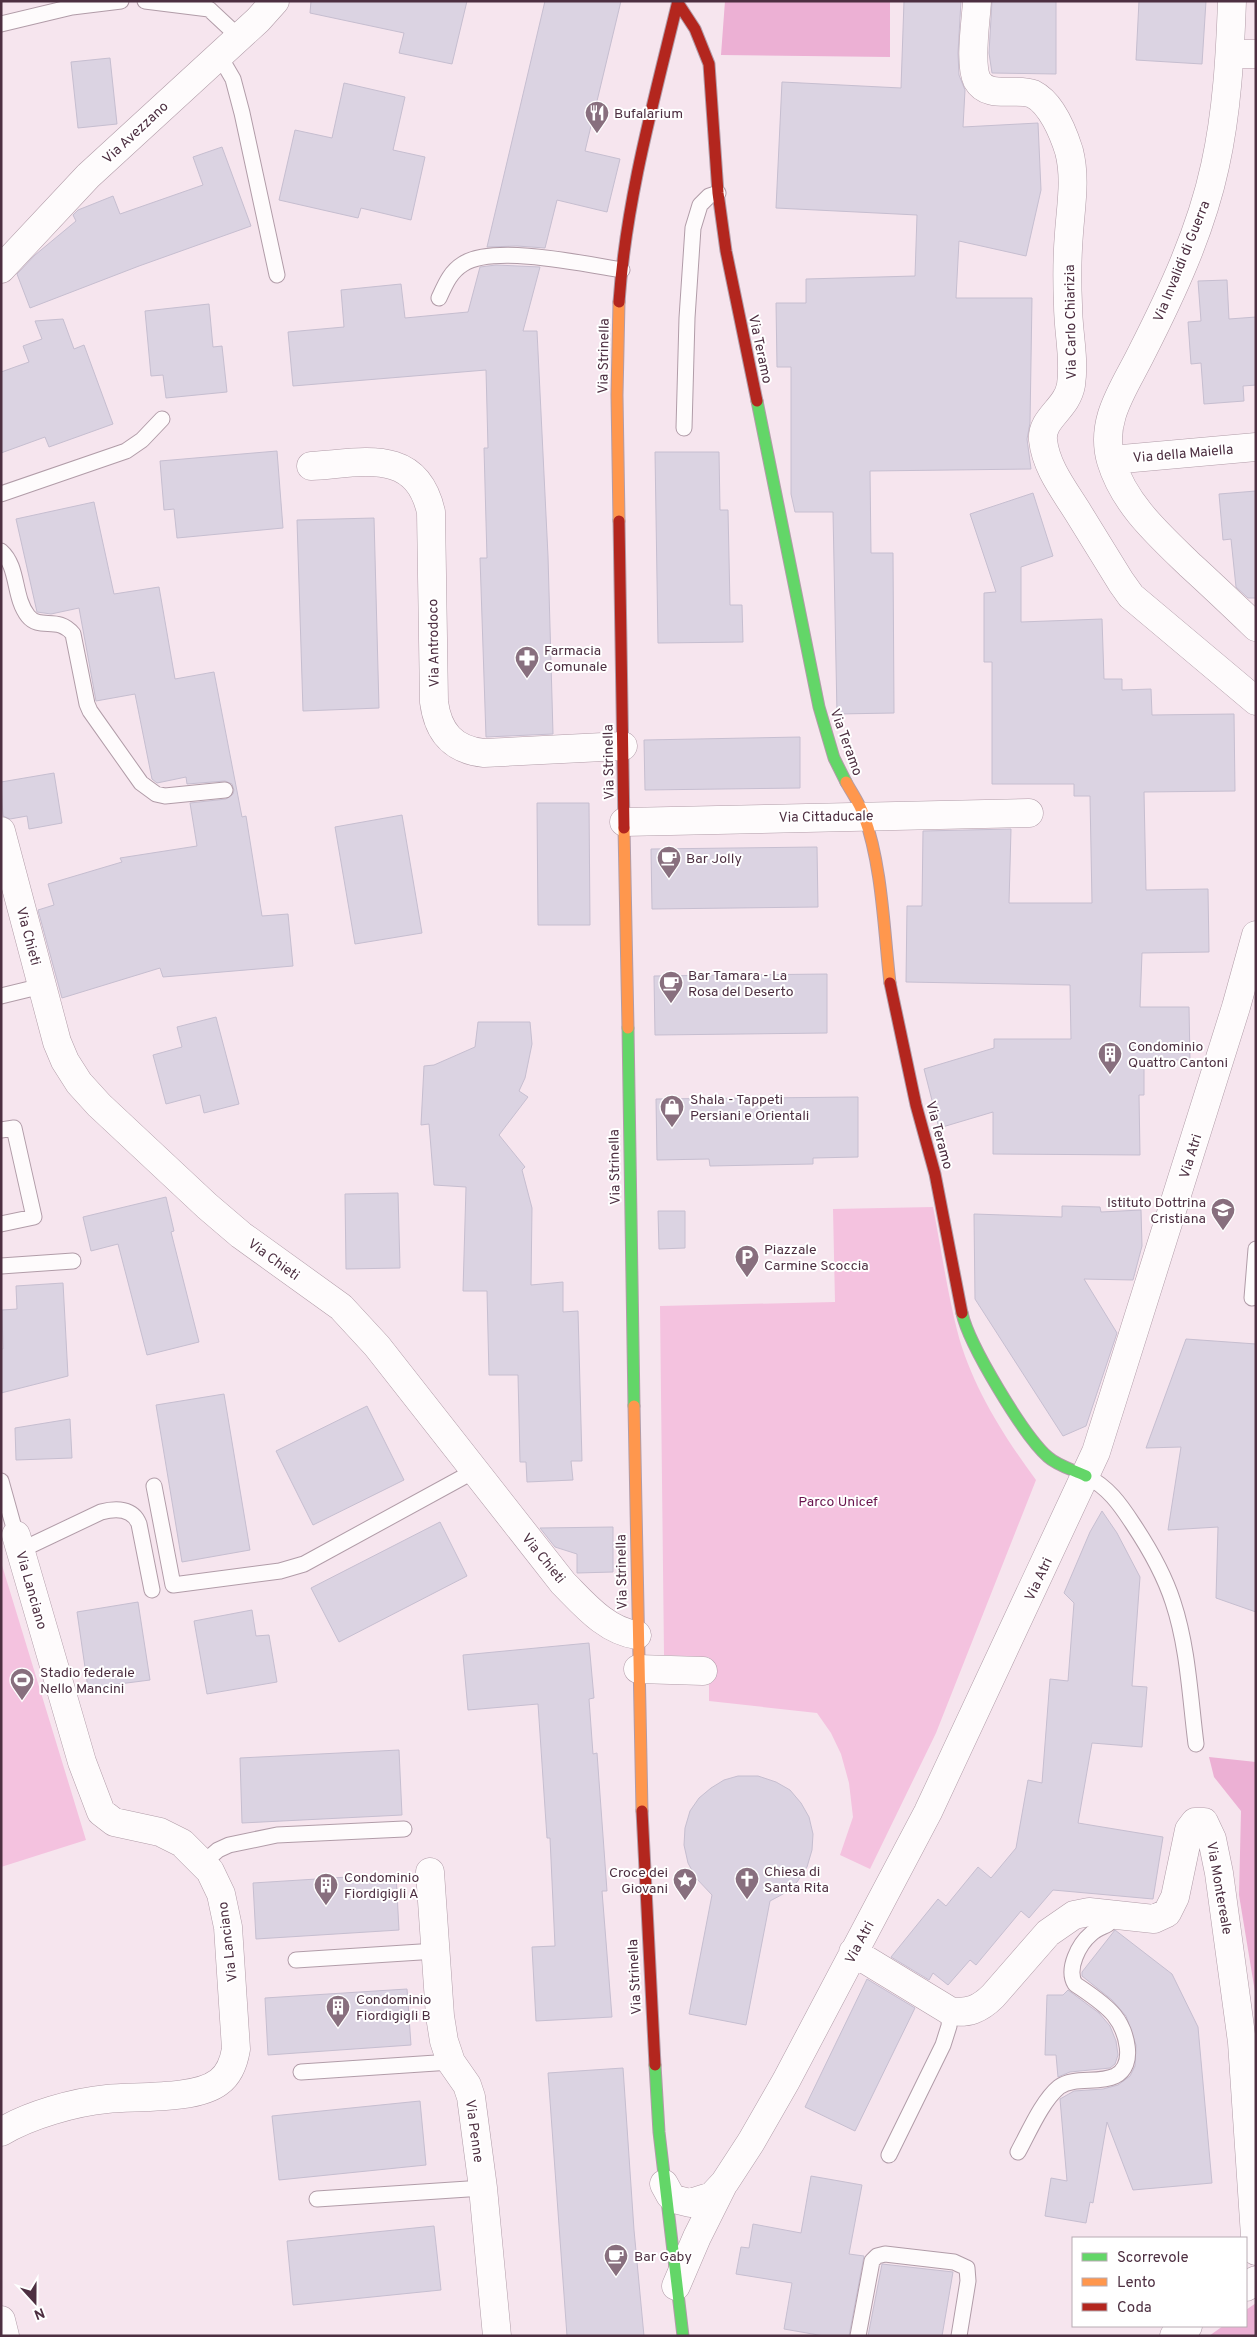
<svg xmlns="http://www.w3.org/2000/svg" width="1257" height="2337" viewBox="0 0 1257 2337" font-family="Overpass,sans-serif">
  <style>
    .green { fill: #f4c2df }
    .forest { fill: #ecb0d4 }
    .building { fill: #dbd3e2; stroke: #c6bed0 }
    .lines { fill: none; stroke-linecap: round; stroke-linejoin: round }
    .lane-casing { stroke: #b19ca8; stroke-width: 17 }
    .street-casing { stroke: #b19ca8; stroke-width: 29 }
    .fast-casing { stroke: #b19ca8; stroke-width: 13 }
    .slow-casing { stroke: #b19ca8; stroke-width: 13 }
    .jam-casing { stroke: #b19ca8; stroke-width: 13 }
    .lane { stroke: #fefbfc; stroke-width: 15 }
    .street { stroke: #fefbfc; stroke-width: 28 }
    .fast { stroke: #63d668; stroke-width: 11 }
    .slow { stroke: #ff974d; stroke-width: 11 }
    .jam { stroke: #b3261e; stroke-width: 11 }
    .labels { text-anchor: middle; stroke-width: 4; stroke-linejoin: round; paint-order: stroke }
    .poi-label { font-size: 14px; fill: #4d2f41; stroke: #fff; text-anchor: start }
    .street-label { font-size: 14px; fill: #4d2f41; stroke: #fff }
    .park-label { font-size: 14px; fill: #68134d; stroke: #fff }
  </style>
  <rect width="100%" height="100%" fill="#f6e5ee"/>
  <!-- green -->
  <path class="green" d="M933,1207C941,1248 947,1290 957,1330C971,1385 1003,1435 1036,1480L936,1733L870,1869L840,1855L853,1817L849,1783L841,1754L831,1733L817,1713L709,1701V1657L664,1655L660,1306L835,1302L833,1209Z
    M1,1562L86,1840L1,1867Z"/>
  <!-- forest -->
  <path class="forest" d="M725,1H890V57L721,55Z
    M1209,1757L1256,1762V1998L1239,1895L1241,1811L1214,1777Z
    M1256,2303V2336H1209L1223,2326H1246V2310Z"/>
  <!-- building -->
  <path class="building" d="M311,1H467L452,64L399,53L404,33L310,13Z
    M545,1H621L585,151L620,159L607,212L557,200L545,248L517,246L487,247Z
    M904,1H961L958,53L959,75L965,90L963,127L1038,123L1041,190L1026,256L959,241L956,298H1032L1030,423L1027,439L1031,469L870,471L871,553H893L894,713L837,714L833,512H795L791,494V367H777L776,303H806V279L915,276L917,215L776,208L782,82L901,88Z
    M992,1H1056V74L992,73L989,53Z
    M1139,1H1206L1202,64L1136,60Z
    M110,58L117,124L78,128L71,62Z
    M344,83L405,97L393,150L425,157L411,220L361,208L358,218L279,200L295,130L332,138Z
    M222,147L251,226L139,266L30,308L17,274L35,255L76,221L73,215L78,210L113,196L120,214L203,185L193,157Z
    M496,265L540,267L523,331H537L548,556L553,734L486,737L480,558H487L484,448H488L486,370L293,386L288,332L344,327L341,290L401,284L405,318L468,312L480,267Z
    M1227,280L1229,319L1256,317V385L1243,386L1244,401L1204,404L1201,363L1191,364L1188,322L1201,321L1198,281Z
    M209,304L213,347L222,346L227,392L166,398L163,375L151,376L145,311Z
    M63,319L74,349L84,345L113,424L49,447L45,437L1,453V372L29,362L23,346L42,339L35,321Z
    M277,451L283,528L177,538L174,509L164,510L160,461Z
    M655,452H719L720,510H728L730,605H742L743,642L658,643Z
    M1256,491V598H1248L1236,587L1231,539L1223,540L1219,494Z
    M1033,493L1053,556L1021,567V622L1102,619L1104,679H1122V690L1151,689L1152,715L1234,714L1235,791L1144,792L1146,890L1208,889L1209,952L1142,953L1140,1007H1189L1190,1060H1144V1095H1139L1140,1155L993,1154V1112L939,1128L924,1069L994,1048V1039H1071L1070,985L906,982L907,906H922L923,831L1011,829L1009,903H1092L1090,796H1074V784H992V662H984V593L996,592L970,514Z
    M94,502L114,594L159,587L175,679L214,672L242,817L246,816L262,916L288,914L293,966L163,977L160,968L62,998L38,910L54,905L48,884L122,862L120,858L197,846L190,803L226,799L233,794L234,790L232,784L225,781L187,784L186,777L157,783L152,779L135,694L96,701L79,608L51,614L37,612L16,519Z
    M374,518L379,708L303,711L297,520Z
    M800,737V788L645,790L644,740Z
    M54,773L62,823L29,829L27,816L10,819L3,816L1,782Z
    M537,803H589L590,925H538Z
    M402,815L422,933L355,944L335,827Z
    M817,847L818,907L652,909L651,849Z
    M827,974V1033L655,1035L654,976Z
    M216,1017L239,1104L204,1113L200,1095L166,1104L153,1055L182,1047L177,1027Z
    M478,1022H530L532,1044L525,1078L519,1091L528,1097L499,1135L525,1167L522,1170L532,1208L531,1285L563,1282V1312L578,1311L582,1461H571L573,1480L527,1482L526,1462H520L518,1375H489L487,1291H463L466,1187L434,1185L429,1124L421,1125L424,1066L434,1065L475,1047Z
    M858,1097V1157L813,1158V1164L710,1166L709,1159L657,1160L656,1099Z
    M398,1193L400,1268L346,1269L345,1194Z
    M166,1197L174,1231L171,1232L199,1342L147,1355L118,1244L91,1251L83,1217Z
    M1062,1206L1100,1207L1101,1212L1141,1210L1142,1246L1133,1280L1084,1279L1117,1333L1086,1426L1063,1436L975,1299L974,1214L1062,1217Z
    M658,1211H685V1248L659,1249Z
    M63,1283L68,1376L1,1393V1349H3L2,1310L17,1309L16,1286Z
    M1186,1339L1256,1344V1612L1216,1598L1218,1527L1168,1530L1181,1447L1146,1448Z
    M224,1394L250,1550L182,1562L156,1405Z
    M367,1406L404,1480L313,1525L276,1451Z
    M70,1419L72,1458L16,1460L15,1428Z
    M1102,1511L1117,1533L1140,1577L1132,1686L1147,1687L1142,1747L1092,1743L1078,1823L1163,1837L1153,1899L1053,1890L1029,1918L1021,1911L976,1965L970,1960L948,1985L933,1973L929,1980L891,1957L938,1899L946,1906L978,1867L991,1878L1016,1848L1028,1780L1042,1783L1050,1679L1068,1681L1074,1603L1064,1593L1090,1532Z
    M440,1522L467,1576L339,1642L311,1588Z
    M613,1527V1572L577,1573V1554L555,1547L540,1528Z
    M138,1602L150,1680L88,1688L77,1612Z
    M252,1610L256,1636L269,1635L277,1682L207,1694L194,1621Z
    M589,1643L594,1698L589,1699L593,1754L597,1753L607,1891H602L612,2017L536,2021L532,1947L555,1946L550,1838H547L538,1704L468,1710L463,1655Z
    M399,1750L402,1815L242,1823L240,1758Z
    M738,1776H758L776,1782L790,1790L801,1803L809,1817L813,1834L812,1850L807,1867L797,1882L783,1894L770,1901L746,2025L689,2014L712,1895L696,1878L688,1863L684,1845L685,1828L690,1811L699,1798L711,1788L724,1780Z
    M396,1874L399,1930L256,1939L253,1883Z
    M1115,1930L1172,1974L1198,2027L1212,2183L1133,2190L1107,2122L1093,2203L1090,2202L1086,2223L1045,2216L1051,2178L1067,2181L1060,2099L1074,2091L1103,2089L1118,2085L1130,2076L1135,2066L1136,2045L1126,2016L1112,2000L1082,1976V1972Z
    M867,1979L915,2008L855,2131L805,2107Z
    M407,1989L411,2045L268,2055L265,1998Z
    M1068,1990L1099,2013L1110,2026L1116,2041L1118,2055L1115,2064L1110,2068L1070,2072L1058,2077L1056,2055H1045L1047,1995H1063Z
    M623,2068L634,2230L644,2336H567L548,2073Z
    M420,2101L426,2165L279,2180L272,2116Z
    M811,2176L862,2185L849,2254L864,2256L849,2336H824L784,2329L792,2283L736,2274L741,2247L749,2248L753,2224L801,2233Z
    M434,2226L441,2290L293,2305L287,2241Z
    M882,2264L953,2272L942,2336H868Z"/>
  <g class="lines">
    <defs>
      <path id="lane" d="M145,1L209,9L239,37
        M1,24L72,7L121,1
        M219,55L233,79L242,113L277,275
        M439,298C445,285 450,272 463,264C494,244 585,264 622,270
        M684,428L687,318L693,228L700,205L709,196L718,193
        M1,494L126,451L142,440L162,419
        M1,551C19,567 13,597 28,616C40,631 58,615 73,634L87,704L90,711L141,783L156,794L165,796L225,790
        M1,996L42,986
        M1,1130L14,1128L34,1217L1,1224
        M1,1266L73,1261
        M1252,1298L1256,1249
        M1086,1476C1108,1487 1120,1504 1133,1524C1149,1548 1164,1574 1173,1602C1188,1647 1190,1697 1196,1744
        M1,1481L16,1535
        M154,1486L173,1585L280,1571L304,1564L476,1470
        M21,1550L101,1512C116,1508 133,1508 139,1524L152,1590
        M203,1863L218,1850L229,1845L277,1835L404,1829
        M296,1960L436,1951
        M301,2072L451,2062
        M1018,2152C1029,2132 1042,2101 1059,2087C1074,2076 1098,2084 1115,2076C1137,2065 1126,2030 1114,2015C1104,2003 1088,1993 1075,1984C1066,1969 1079,1944 1091,1934C1096,1929 1103,1927 1108,1924L1112,1914
        M889,2155L943,2045L949,2026L950,2011
        M317,2199L483,2188
        M858,2336L872,2261L877,2256L885,2254L954,2262L967,2268L968,2281L959,2336"/>
      <path id="street" d="M977,1C976,21 969,63 977,80C988,100 1016,87 1033,94C1051,103 1063,132 1069,151C1076,178 1071,205 1069,233C1067,257 1067,282 1068,305C1068,332 1075,358 1071,385C1067,409 1041,418 1043,440C1046,468 1065,491 1079,514C1093,537 1107,559 1121,582L1131,596L1256,701
        M1232,1C1230,56 1227,112 1215,166C1201,231 1172,293 1142,352C1125,387 1099,420 1111,461C1124,504 1158,534 1190,565C1212,585 1234,606 1256,627
        M1230,53L1256,54
        M1,269L88,176L258,20L275,1
        M1111,460L1256,447
        M311,466C363,463 416,447 431,512L434,702C438,732 453,750 484,753L623,746
        M624,822L1029,813
        M1,831L57,1042L65,1061L79,1083L99,1105L207,1206L241,1235L341,1307L377,1346L563,1583C584,1604 606,1631 637,1635
        M638,1669L703,1671
        M430,1872L440,2016L444,2041L451,2062L467,2085L471,2097L483,2188L497,2336
        M853,1952L950,2011C968,2014 980,2009 993,1996L1048,1933L1074,1915L1089,1912L1154,1919L1167,1913L1175,1897L1189,1830L1195,1822H1204L1212,1839L1219,1873L1242,2042L1256,2251
        M1,2132C29,2115 75,2102 107,2099C137,2096 196,2100 219,2082C230,2074 234,2061 236,2049L228,1927L221,1894L210,1871L182,1843L160,1832L114,1822L101,1812L82,1762L16,1535
        M664,2184L670,2195L674,2199L690,2203L712,2196L725,2182L751,2142L786,2081L928,1812L1096,1452L1236,1007L1256,935
        M676,2286L697,2237L723,2185
        M1246,2287L1256,2280
        M1,2320L5,2336
        M1174,2336L1188,2326"/>
      <path id="fast" d="M757,401L819,707L834,758L846,782
        M628,1028L634,1406
        M962,1313C969,1345 1024,1436 1048,1457C1058,1466 1074,1470 1086,1476
        M655,2065L659,2132L683,2336"/>
      <path id="slow" d="M619,521L617,395L619,302
        M846,782C852,793 860,804 864,816C882,864 884,932 890,983
        M624,828L628,1028
        M634,1406L642,1811"/>
      <path id="jam" d="M678,3L695,29L709,64L718,193L726,251L757,401
        M619,302C626,200 654,100 678,1
        M619,521L624,828
        M890,983L916,1105L935,1174L962,1313
        M642,1811L655,2065"/>
    </defs>
    <!-- lane casing -->
    <use href="#lane" class="lane-casing"/>
    <!-- street casing -->
    <use href="#street" class="street-casing"/>
    <!-- fast casing -->
    <use href="#fast" class="fast-casing"/>
    <!-- slow casing -->
    <use href="#slow" class="slow-casing"/>
    <!-- jam casing -->
    <use href="#jam" class="jam-casing"/>
    <!-- lane -->
    <use href="#lane" class="lane"/>
    <!-- street -->
    <use href="#street" class="street"/>
    <!-- fast -->
    <use href="#fast" class="fast"/>
    <!-- slow -->
    <use href="#slow" class="slow"/>
    <!-- jam -->
    <use href="#jam" class="jam"/>
  </g>
  <!-- icons -->
  <defs>
    <symbol id="restaurant-pin" viewBox="-11 -11 22 30"><path d="M0 17L-7.5 6A9.5 9.5 0 1 1 7.5 6Z" fill="#886f7e" stroke="#fff"/><path d="M-5-6h1v4h1v-4h1v4h1v-4h1v5L-1.5 .5V6h-2V.5L-5-1ZM5-6V6H3V1.5H1.5Q1.5-4 5-6Z" fill="#fff"/></symbol>
    <symbol id="pharmacy-pin" viewBox="-11 -11 22 30"><path d="M0 17L-7.5 6A9.5 9.5 0 1 1 7.5 6Z" fill="#886f7e" stroke="#fff"/><path d="M-2-6h4v4h4v4h-4v4h-4v-4h-4v-4h4Z" fill="#fff"/></symbol>
    <symbol id="cafe-pin" viewBox="-11 -11 22 30"><path d="M0 17L-7.5 6A9.5 9.5 0 1 1 7.5 6Z" fill="#886f7e" stroke="#fff"/><path d="M-5.5-4.5H6V0H3Q3 3.5 0 3.5H-2.5Q-5.5 3.5-5.5 0ZM3-3.2v2h1.7v-2ZM-6 4.5H4V6H-6Z" fill="#fff"/></symbol>
    <symbol id="building-pin" viewBox="-11 -11 22 30"><path d="M0 17L-7.5 6A9.5 9.5 0 1 1 7.5 6Z" fill="#886f7e" stroke="#fff"/><path d="M-4-6H4V6H1V3H-1V6H-4ZM-2.5-4.3h1.7v1.8h-1.7ZM.8-4.3h1.7v1.8H.8ZM-2.5-1h1.7V.8h-1.7ZM.8-1h1.7V.8H.8Z" fill="#fff"/></symbol>
    <symbol id="shop-pin" viewBox="-11 -11 22 30"><path d="M0 17L-7.5 6A9.5 9.5 0 1 1 7.5 6Z" fill="#886f7e" stroke="#fff"/><path d="M-5-2.5h2.3a2.7 3.5 0 0 1 5.4 0H5L5.5 6h-11ZM-1.5-2.5h3a1.5 2.3 0 0 0-3 0Z" fill="#fff"/></symbol>
    <symbol id="school-pin" viewBox="-11 -11 22 30"><path d="M0 17L-7.5 6A9.5 9.5 0 1 1 7.5 6Z" fill="#886f7e" stroke="#fff"/><path d="M0-5L7-2L0 1L-7-2ZM-4 1L0 2.5L4 1V4Q0 6-4 4Z" fill="#fff"/></symbol>
    <symbol id="parking-pin" viewBox="-11 -11 22 30"><path d="M0 17L-7.5 6A9.5 9.5 0 1 1 7.5 6Z" fill="#886f7e" stroke="#fff"/><path d="M-3.5-5.5H1a3.5 3.5 0 0 1 0 7H-1V5.5H-3.5ZM-1-3.4V-.6H.8a1.4 1.4 0 0 0 0-2.8Z" fill="#fff"/></symbol>
    <symbol id="stadium-pin" viewBox="-11 -11 22 30"><path d="M0 17L-7.5 6A9.5 9.5 0 1 1 7.5 6Z" fill="#886f7e" stroke="#fff"/><path d="M0-5a6.5 5 0 1 0 0 10a6.5 5 0 1 0 0-10ZM-3.5-1.8h7v3.6h-7Z" fill="#fff"/></symbol>
    <symbol id="church-pin" viewBox="-11 -11 22 30"><path d="M0 17L-7.5 6A9.5 9.5 0 1 1 7.5 6Z" fill="#886f7e" stroke="#fff"/><path d="M-1.2-6h2.4v3.5h3.3v2.4h-3.3V6h-2.4V-.1h-3.3v-2.4h3.3Z" fill="#fff"/></symbol>
    <symbol id="sight-pin" viewBox="-11 -11 22 30"><path d="M0 17L-7.5 6A9.5 9.5 0 1 1 7.5 6Z" fill="#886f7e" stroke="#fff"/><path d="M0-6L1.8-2.2L6-1.7L2.9 1.2L3.7 5.4L0 3.3L-3.7 5.4L-2.9 1.2L-6-1.7L-1.8-2.2Z" fill="#fff"/></symbol>
  </defs>
  <g fill-rule="evenodd">
    <use href="#restaurant-pin" x="583" y="99" width="28" height="38"/>
    <use href="#pharmacy-pin" x="513" y="644" width="28" height="38"/>
    <use href="#cafe-pin" x="655" y="844" width="28" height="38"/>
    <use href="#cafe-pin" x="657" y="969" width="28" height="38"/>
    <use href="#building-pin" x="1096" y="1040" width="28" height="38"/>
    <use href="#shop-pin" x="658" y="1093" width="28" height="38"/>
    <use href="#school-pin" x="1209" y="1196" width="28" height="38"/>
    <use href="#parking-pin" x="733" y="1243" width="28" height="38"/>
    <use href="#stadium-pin" x="8" y="1666" width="28" height="38"/>
    <use href="#church-pin" x="733" y="1865" width="28" height="38"/>
    <use href="#sight-pin" x="671" y="1866" width="28" height="38"/>
    <use href="#building-pin" x="312" y="1871" width="28" height="38"/>
    <use href="#building-pin" x="324" y="1993" width="28" height="38"/>
    <use href="#cafe-pin" x="602" y="2242" width="28" height="38"/>
  </g>
  <g class="labels">
    <!-- poi labels -->
    <g class="poi-label">
      <text x="614" y="118">Bufalarium</text>
      <text x="544" y="655">Farmacia<tspan x="544" dy="16">Comunale</tspan></text>
      <text x="686" y="863">Bar Jolly</text>
      <text x="688" y="980">Bar Tamara - La<tspan x="688" dy="16">Rosa del Deserto</tspan></text>
      <text x="1128" y="1051">Condominio<tspan x="1128" dy="16">Quattro Cantoni</tspan></text>
      <text x="690" y="1104">Shala - Tappeti<tspan x="690" dy="16">Persiani e Orientali</tspan></text>
      <text x="1206" y="1207" text-anchor="end">Istituto Dottrina<tspan x="1206" dy="16">Cristiana</tspan></text>
      <text x="764" y="1254">Piazzale<tspan x="764" dy="16">Carmine Scoccia</tspan></text>
      <text x="40" y="1677">Stadio federale<tspan x="40" dy="16">Nello Mancini</tspan></text>
      <text x="764" y="1876">Chiesa di<tspan x="764" dy="16">Santa Rita</tspan></text>
      <text x="668" y="1877" text-anchor="end">Croce dei<tspan x="668" dy="16">Giovani</tspan></text>
      <text x="344" y="1882">Condominio<tspan x="344" dy="16">Fiordigigli A</tspan></text>
      <text x="356" y="2004">Condominio<tspan x="356" dy="16">Fiordigigli B</tspan></text>
      <text x="634" y="2261">Bar Gaby</text>
    </g>
    <!-- street labels -->
    <g class="street-label">
      <text transform="translate(135 132) rotate(-43)" y="5">Via Avezzano</text>
      <text transform="translate(1181 261) rotate(-68)" y="5">Via Invalidi di Guerra</text>
      <text transform="translate(1070 322) rotate(-91)" y="5">Via Carlo Chiarizia</text>
      <text transform="translate(761 349) rotate(78)" y="5">Via Teramo</text>
      <text transform="translate(603 356) rotate(-89)" y="5">Via Strinella</text>
      <text transform="translate(1183 453) rotate(-5)" y="5">Via della Maiella</text>
      <text transform="translate(433 643) rotate(-91)" y="5">Via Antrodoco</text>
      <text transform="translate(847 742) rotate(70)" y="5">Via Teramo</text>
      <text transform="translate(608 762) rotate(-91)" y="5">Via Strinella</text>
      <text transform="translate(826 816) rotate(-1)" y="5">Via Cittaducale</text>
      <text transform="translate(29 936) rotate(75)" y="5">Via Chieti</text>
      <text transform="translate(940 1135) rotate(75)" y="5">Via Teramo</text>
      <text transform="translate(1190 1156) rotate(-73)" y="5">Via Atri</text>
      <text transform="translate(614 1167) rotate(-91)" y="5">Via Strinella</text>
      <text transform="translate(274 1259) rotate(36)" y="5">Via Chieti</text>
      <text transform="translate(544 1558) rotate(51)" y="5">Via Chieti</text>
      <text transform="translate(621 1572) rotate(-91)" y="5">Via Strinella</text>
      <text transform="translate(1038 1579) rotate(-65)" y="5">Via Atri</text>
      <text transform="translate(32 1590) rotate(74)" y="5">Via Lanciano</text>
      <text transform="translate(1220 1888) rotate(80)" y="5">Via Montereale</text>
      <text transform="translate(227 1942) rotate(-97)" y="5">Via Lanciano</text>
      <text transform="translate(859 1942) rotate(-62)" y="5">Via Atri</text>
      <text transform="translate(634 1977) rotate(-93)" y="5">Via Strinella</text>
      <text transform="translate(475 2131) rotate(82)" y="5">Via Penne</text>
    </g>
    <!-- park labels -->
    <g class="park-label">
      <text x="838" y="1506">Parco Unicef</text>
    </g>
  </g>
  <!-- border -->
  <rect width="1257" height="2337" fill="none" stroke="#4d2f41" stroke-width="5"/>
  <!-- legend -->
  <rect x="1072" y="2237" width="175" height="90" fill="#ffffff" stroke="#b8acb3"/>
  <rect x="1082" y="2253" width="25" height="8" fill="#63d668" stroke="#b8acb3"/>
  <text x="1117" y="2262" font-size="15" fill="#4d2f41">Scorrevole</text>
  <rect x="1082" y="2278" width="25" height="8" fill="#ff974d" stroke="#b8acb3"/>
  <text x="1117" y="2287" font-size="15" fill="#4d2f41">Lento</text>
  <rect x="1082" y="2303" width="25" height="8" fill="#b3261e" stroke="#b8acb3"/>
  <text x="1117" y="2312" font-size="15" fill="#4d2f41">Coda</text>
  <!-- north arrow -->
  <g transform="translate(35 2302) rotate(159)" stroke="#ffffff" stroke-width="4" paint-order="stroke">
  <path d="M0-4L9 19L0 12L-9 19Z" fill="#4d2f41"/>
  <text y="-8" font-size="14" font-weight="bold" text-anchor="middle" fill="#4d2f41">N</text>
  </g>
</svg>
